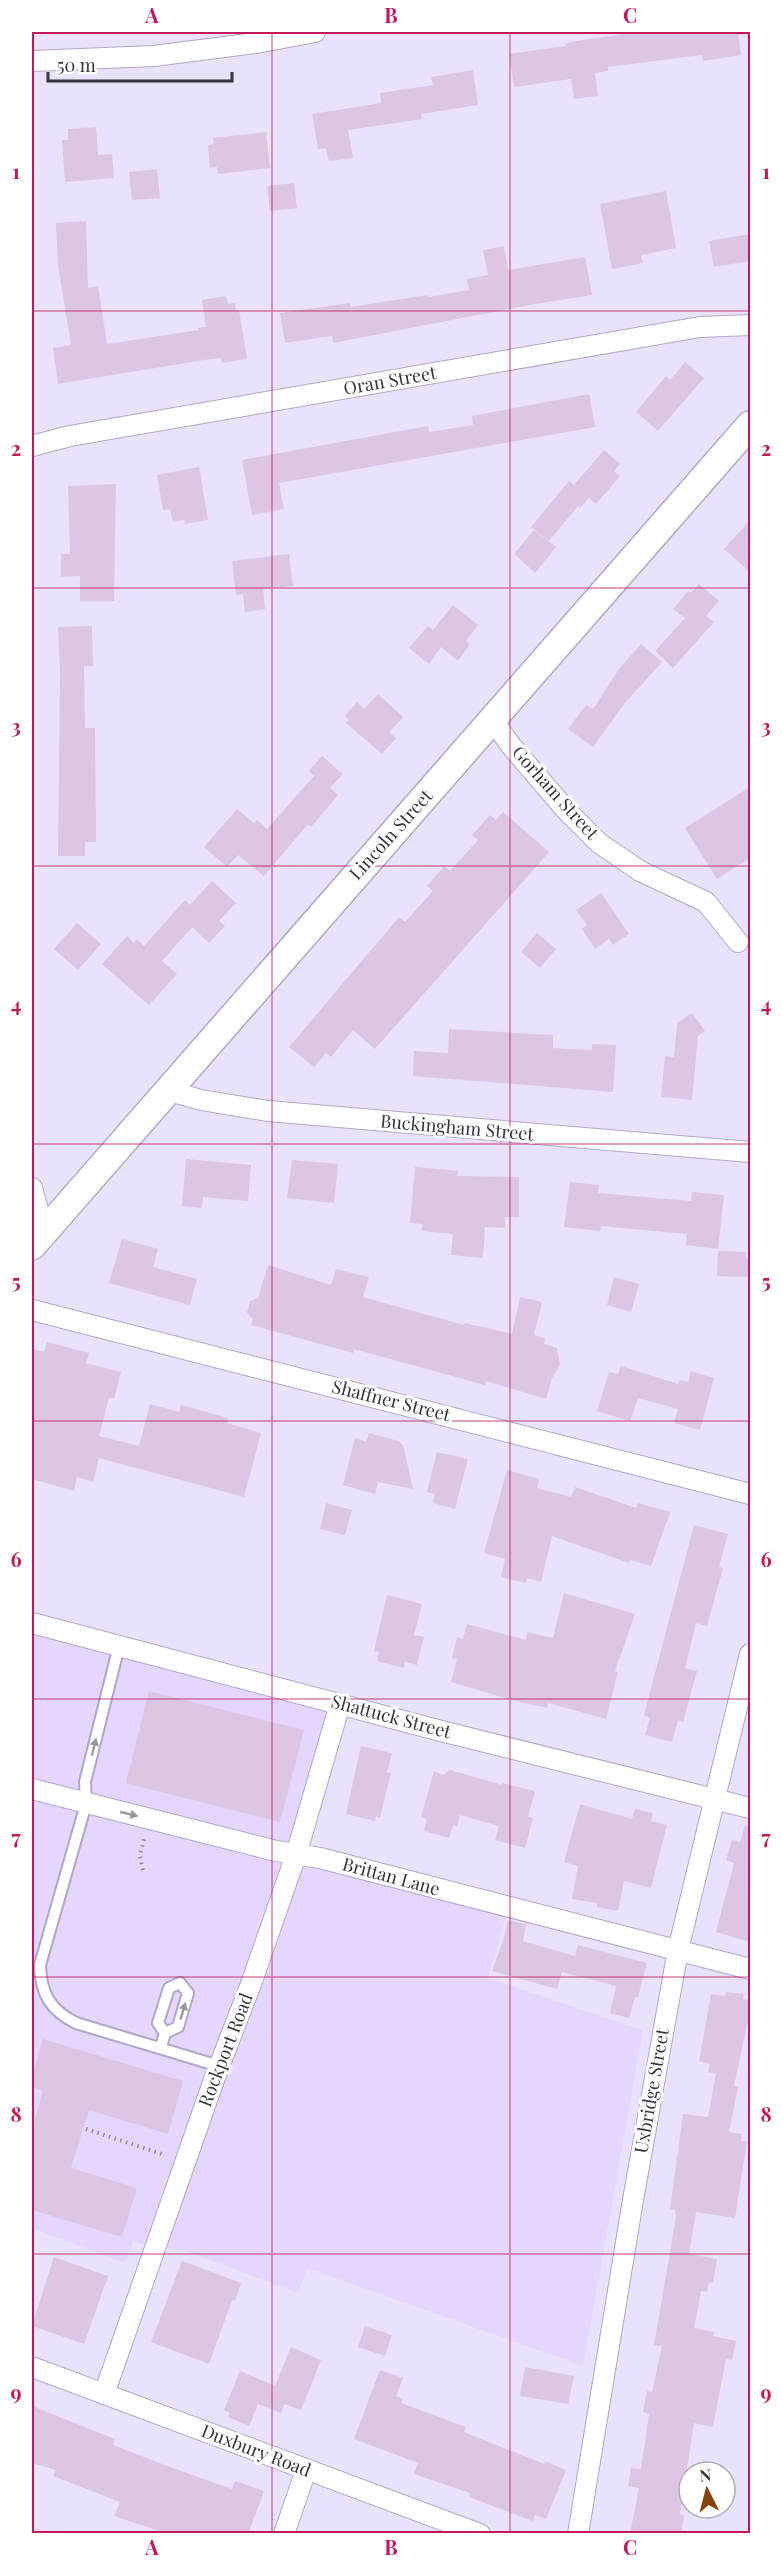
<svg xmlns="http://www.w3.org/2000/svg" width="782" height="2565" viewBox="0 0 782 2565" font-family="'Playfair Display',serif">
  <style>
    .built { fill: #e4d6fe }
    .building { fill: #dcc6e4 }
    .lines { fill: none; stroke-linecap: round; stroke-linejoin: round }
    .lane-casing { stroke: #b2a7c7; stroke-width: 14 }
    .street-casing { stroke: #b2a7c7; stroke-width: 22 }
    .secondary-casing { stroke: #b2a7c7; stroke-width: 30 }
    .path { stroke: #928b9f; stroke-width: 4; stroke-dasharray: 1.5 4.5; stroke-linecap: butt }
    .lane { stroke: #fff; stroke-width: 10 }
    .street { stroke: #fff; stroke-width: 20 }
    .secondary { stroke: #fff; stroke-width: 27 }
    .oneway { fill: #9b999f }
    .grid { fill: none; stroke: #c2185b; stroke-width: 1.5; stroke-opacity: 0.55 }
    .labels { text-anchor: middle; stroke-width: 6; stroke-linejoin: round; paint-order: stroke }
    .street-label { font-size: 18px; fill: #37333f; stroke: #fff }
    .neatline { fill: none; stroke: #c2185b; stroke-width: 2 }
    .grid-label { font-size: 20px; text-anchor: middle; font-weight: bold; fill: #c2185b }
  </style>
  <rect width="100%" height="100%" fill="#eae1fc"/>
  <!-- built -->
  <path class="built" d="M32,1623L340,1704L297,1855L508,1908L488,1978L643,2030L583,2366L307,2268L298,2293L186,2251L133,2242L125,2263L32,2228Z"/>
  <!-- building -->
  <path class="building" d="M639,32H738L741,55L703,61L702,55L608,67V71L595,73L598,96L574,99L571,79L514,87L509,54L566,46L565,44L576,41Z
    M473,70L478,105L421,114L422,119L348,130L353,158L329,161L326,148L318,149L312,114L381,103L380,93L433,85L431,77Z
    M96,127L98,155L112,154L114,178L65,182L62,140H68V129Z
    M266,132L270,168L218,174L217,167L210,168L208,145L214,144L213,138Z
    M157,169L160,198L132,200L129,172Z
    M294,183L297,208L270,211L267,186Z
    M666,191L676,248L641,255L643,263L612,269L600,204Z
    M86,221L88,288L98,286L107,344L199,330L198,328L206,327L202,300L226,296L228,304L235,303L236,311L239,310L247,359L222,363L221,358L204,360L58,384L53,348L71,345L58,265L56,223Z
    M750,234V261L714,267L709,241Z
    M504,246L508,270L585,257L592,295L535,304L333,343L332,336L285,343L280,313L350,303V307L428,295L429,297L469,290L467,279L488,275L483,250Z
    M685,362L704,378L658,431L636,412L666,376L670,380Z
    M589,394L595,427L279,483L284,509L252,515L242,460L428,426L429,432L473,425L472,416Z
    M604,450L620,464L614,471L620,476L596,504L589,498L580,508L578,506L549,541L531,527L569,481L574,485Z
    M199,467L208,520L185,524L184,520L173,522L170,509L163,510L157,475Z
    M116,484L114,601H80V576L61,577V554H70L68,486Z
    M750,520V572L724,549Z
    M534,530L556,547L535,573L514,554Z
    M289,554L293,586L263,589L265,609L245,612L243,594L236,595L232,561Z
    M699,584L719,601L706,616L714,622L673,668L655,651L685,618L673,609L688,591L691,593Z
    M453,605L478,625L466,641L470,644L458,661L441,647L429,664L409,648L428,626L433,630Z
    M92,626L93,666H84L85,728H95L96,842H85V856H58L60,671L58,627Z
    M641,644L662,662L624,704L593,747L568,729L586,705L593,709L619,669Z
    M378,694L403,717L389,732L396,738L382,754L346,723L349,720L345,716L357,702L364,709Z
    M322,756L343,774L330,788L338,795L311,827L308,824L264,876L238,855L227,867L204,847L237,809L254,823L257,820L267,829L314,776L309,771Z
    M750,787V858L717,879L685,828Z
    M503,812L549,852L375,1049L353,1030L331,1057L326,1053L314,1067L289,1047L399,917L405,922L433,891L427,886L444,866L450,871L478,840L472,835L490,815L496,820Z
    M212,881L236,903L219,921L225,926L209,943L192,927L162,961L177,974L149,1005L102,964L127,936L134,943L137,939L144,946L185,900L190,905Z
    M601,893L629,934L613,945L609,939L595,949L582,929L587,925L576,910Z
    M77,923L101,944L78,970L54,949Z
    M537,933L556,949L540,968L521,952Z
    M692,1013L705,1031L698,1036L692,1100L661,1097L665,1056L674,1057L677,1023Z
    M449,1029L553,1035V1048L592,1050V1044L616,1045L613,1092L413,1076L414,1051L448,1053Z
    M186,1159L251,1165L248,1201L203,1197L202,1208L182,1206Z
    M292,1160L338,1164L334,1203L287,1198Z
    M415,1167L458,1171L457,1176L519,1177V1217H505V1228L485,1227L483,1258L451,1255L453,1234L422,1231V1224L410,1223Z
    M570,1182L599,1185L598,1193L691,1201L692,1192L724,1195L718,1249L686,1245L687,1234L601,1226L600,1231L564,1227Z
    M122,1239L158,1249L153,1267L197,1279L190,1305L109,1283Z
    M718,1251L746,1252V1258L750,1259V1277L717,1276Z
    M268,1265L331,1285L336,1269L369,1277L363,1297L464,1325L465,1323L512,1334L520,1297L542,1302L534,1335L545,1338L544,1344L557,1348L560,1365L552,1378L546,1399L486,1381L485,1385L354,1349L353,1353L251,1325L253,1319L247,1313L250,1301L258,1298Z
    M614,1277L639,1284L631,1312L607,1305Z
    M47,1342L89,1353L86,1363L121,1372L114,1399L109,1398L99,1436L139,1446L150,1404L179,1412L181,1405L228,1418L227,1423L261,1433L244,1497L99,1458L93,1482L77,1477L74,1491L32,1479V1349L44,1352Z
    M621,1366L678,1384L680,1380L688,1382L691,1371L714,1378L700,1430L674,1423L678,1409L638,1398L630,1421L597,1411L609,1372L618,1374Z
    M369,1433L398,1441L403,1445L413,1489L378,1482L375,1494L343,1485L355,1438L366,1442Z
    M437,1452L468,1459L455,1509L433,1503L435,1494L427,1492Z
    M507,1470L539,1479L537,1488L571,1497L575,1487L636,1508L638,1503L670,1512L651,1566L630,1560L629,1563L552,1536L541,1582L527,1578L526,1583L501,1577L505,1559L484,1553Z
    M326,1503L352,1510L345,1535L320,1529Z
    M694,1525L728,1534L719,1567L723,1568L707,1626L696,1623L685,1668L697,1671L683,1722L678,1720L672,1742L645,1735L650,1718L644,1715Z
    M564,1593L635,1614L615,1671L618,1672L606,1719L548,1703L547,1708L512,1700L451,1682L457,1659L452,1658L457,1637L463,1639L467,1624L526,1640L527,1632L553,1638Z
    M387,1595L422,1604L414,1635L424,1637L417,1665L405,1662L404,1668L377,1661L379,1652L374,1651Z
    M149,1691L304,1730L280,1822L126,1783Z
    M361,1746L392,1753L387,1772L391,1773L380,1818L376,1816L375,1821L346,1814Z
    M450,1770L502,1785V1783L535,1791L528,1817L533,1818L525,1848L495,1840L499,1826L460,1815L457,1826L453,1825L449,1838L424,1831L427,1819L421,1817L434,1771L443,1775Z
    M580,1804L632,1819L635,1809L653,1813L651,1821L667,1825L651,1888L624,1881L618,1911L597,1907V1903L572,1899L578,1866L564,1862Z
    M745,1825L750,1826V1942L716,1932L734,1863L726,1860L732,1840L740,1842Z
    M508,1920L526,1924L523,1941L575,1956L578,1945L647,1963L638,1997H635L629,2018L610,2013L616,1986L562,1972L557,1989L492,1971L503,1941Z
    M726,1992L744,1994L743,1999L750,2000V2025L747,2024L734,2086L738,2087L729,2132L742,2134L741,2141H747L735,2218L696,2212L689,2254L717,2259L713,2283L709,2282L707,2292L701,2291L694,2328L714,2332L713,2336L736,2341L732,2360L726,2359L713,2427L694,2423L680,2514L684,2515L681,2534H630L639,2488L628,2486L631,2468L641,2469L649,2414L643,2412L647,2391L652,2392L662,2346L654,2345L676,2217L675,2210L670,2209L683,2114L708,2117L716,2074L708,2072L710,2064L699,2061L711,1994L725,1996Z
    M43,2039L183,2081L168,2134L89,2110L71,2168L137,2188L122,2237L32,2210V2130L43,2091L32,2087V2077Z
    M54,2257L108,2276L84,2344L32,2326Z
    M182,2261L241,2283L235,2301L232,2300L209,2364L151,2342Z
    M365,2326L392,2335L385,2356L358,2347Z
    M291,2347L321,2360L301,2410L284,2404L281,2413L258,2404L249,2426L228,2417L230,2413L224,2410L240,2371L275,2386Z
    M525,2367L574,2376L568,2404L520,2396Z
    M380,2370L403,2378L396,2396L403,2399L401,2403L466,2427L464,2432L544,2464L545,2461L566,2470L546,2519L535,2515L533,2521L469,2497L470,2493L414,2474L418,2463L354,2439Z
    M32,2406L115,2439L113,2445L170,2467L232,2489L235,2481L264,2491L248,2534H169L114,2516L120,2502L53,2476L56,2470L32,2463Z"/>
  <g class="lines">
    <defs>
      <path id="lane" d="M119,1646L85,1782L86,1804L40,1965C41,1994 50,2010 76,2023L219,2066
        M161,2047L165,2033L178,2027L188,1993L180,1983L169,1988L158,2023L165,2033"/>
      <path id="street" d="M32,61L154,56L256,43L315,32
        M32,446L70,436L700,327L750,325
        M492,719L512,747L566,810L599,843L640,871L706,902L738,942
        M166,1090L201,1100L268,1111L750,1152
        M32,1188L44,1232
        M32,1310L750,1494
        M32,1623L441,1731L750,1808
        M32,1789L276,1851L320,1858L750,1969
        M32,2367L480,2534
        M104,2394L215,2077L251,1984L296,1855L340,1704
        M284,2534L306,2470
        M578,2534L633,2200L678,1950L750,1654"/>
      <path id="secondary" d="M32,1246L750,425"/>
    </defs>
    <!-- lane casing -->
    <use href="#lane" class="lane-casing"/>
    <!-- street casing -->
    <use href="#street" class="street-casing"/>
    <!-- secondary casing -->
    <use href="#secondary" class="secondary-casing"/>
    <!-- path -->
    <path class="path" d="M143,1870L140,1856L144,1839
      M86,2129L165,2155"/>
    <!-- lane -->
    <use href="#lane" class="lane"/>
    <!-- street -->
    <use href="#street" class="street"/>
    <!-- secondary -->
    <use href="#secondary" class="secondary"/>
  </g>
  <!-- one-way arrows -->
  <defs><path id="oneway-solid" d="M-6-.8H1V-3.2L6.5 0L1 3.2V.8H-6Z" transform="scale(1.5)"/></defs>
  <g class="oneway">
    <use href="#oneway-solid" transform="translate(94 1747) rotate(-76)"/>
    <use href="#oneway-solid" transform="translate(129 1814) rotate(13)"/>
    <use href="#oneway-solid" transform="translate(183 2011) rotate(-74)"/>
  </g>
  <!-- grid -->
  <path class="grid" d="M272,32V2534M510,32V2534M32,311H750M32,588H750M32,866H750M32,1144H750M32,1421H750M32,1699H750M32,1977H750M32,2254H750"/>
  <g class="labels">
    <!-- street labels -->
    <g class="street-label">
      <text transform="translate(390 381) rotate(-10)" y="6">Oran Street</text>
      <text transform="translate(555 793) rotate(48)" y="6">Gorham Street</text>
      <text transform="translate(391 835) rotate(-48)" y="6">Lincoln Street</text>
      <text transform="translate(457 1128) rotate(5)" y="6">Buckingham Street</text>
      <text transform="translate(391 1401) rotate(14)" y="6">Shaffner Street</text>
      <text transform="translate(391 1717) rotate(15)" y="6">Shattuck Street</text>
      <text transform="translate(391 1877) rotate(15)" y="6">Brittan Lane</text>
      <text transform="translate(226 2050) rotate(-69)" y="6">Rockport Road</text>
      <text transform="translate(652 2091) rotate(-80)" y="6">Uxbridge Street</text>
      <text transform="translate(256 2451) rotate(21)" y="6">Duxbury Road</text>
    </g>
  </g>
  <!-- border -->
  <rect width="782" height="2565" fill="none" stroke="#ffffff" stroke-width="66"/>
  <!-- north arrow -->
  <g transform="translate(707 2490) rotate(354)"><circle r="28" fill="#ffffff" stroke="#afadb2" stroke-width="1.5"/>
  <path d="M0-4.5L10 22L0 15L-10 22Z" fill="#85450a"/>
  <text y="-9" font-size="16" font-weight="bold" text-anchor="middle" fill="#37333f">N</text>
  </g>
  <!-- scale -->
  <path d="M48 72v9h184v-9" fill="none" stroke="#37333f" stroke-width="3"/>
  <text x="57" y="72" font-size="18" fill="#37333f" stroke="#ffffff" stroke-width="4.5" paint-order="stroke">50 m</text>
  <rect x="33" y="33" width="716" height="2499" class="neatline"/>
  <g class="grid-label">
    <text x="152" y="23">A</text>
    <text x="391" y="23">B</text>
    <text x="630" y="23">C</text>
    <text x="16" y="179">1</text>
    <text x="766" y="179">1</text>
    <text x="16" y="456">2</text>
    <text x="766" y="456">2</text>
    <text x="16" y="734">3</text>
    <text x="766" y="734">3</text>
    <text x="16" y="1012">4</text>
    <text x="766" y="1012">4</text>
    <text x="16" y="1289">5</text>
    <text x="766" y="1289">5</text>
    <text x="16" y="1567">6</text>
    <text x="766" y="1567">6</text>
    <text x="16" y="1845">7</text>
    <text x="766" y="1845">7</text>
    <text x="16" y="2122">8</text>
    <text x="766" y="2122">8</text>
    <text x="16" y="2400">9</text>
    <text x="766" y="2400">9</text>
    <text x="152" y="2555">A</text>
    <text x="391" y="2555">B</text>
    <text x="630" y="2555">C</text>
  </g>
</svg>
